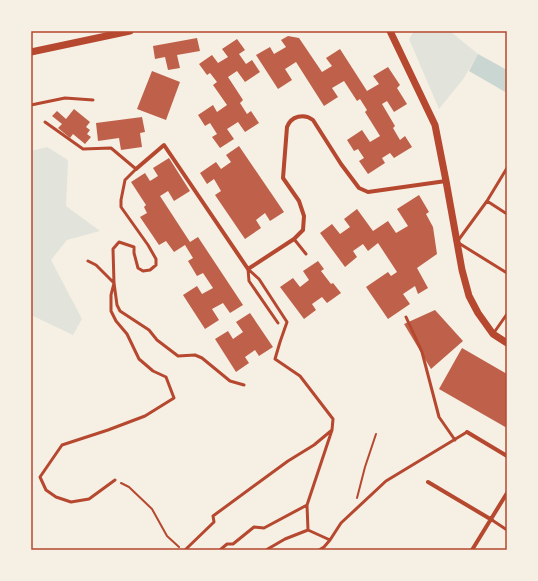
<svg xmlns="http://www.w3.org/2000/svg" width="538" height="581" viewBox="0 0 538 581" font-family="'PT Sans Narrow',sans-serif">
  <style>
    .green { fill: #e2e4dc }
    .water { fill: #c9d6d2 }
    .building { fill: #bf614a }
    .lines { fill: none; stroke-linecap: round; stroke-linejoin: round }
    .path { stroke: #b5482f; stroke-width: 2 }
    .service { stroke: #b5482f; stroke-width: 3 }
    .minor { stroke: #b5482f; stroke-width: 4 }
    .tertiary { stroke: #b5482f; stroke-width: 7 }
    .neatline { fill: none; stroke: #b5482f; stroke-width: 1.5 }
  </style>
  <rect width="100%" height="100%" fill="#f6efe4"/>
  <!-- green -->
  <path class="green" d="M414,31H450L478,54L464,78L439,109L409,39Z
    M47,147L68,160L66,206L100,231L67,240L51,260L82,319L73,335L31,315V151Z"/>
  <!-- water -->
  <path class="water" d="M478,54L507,70V93L469,71Z"/>
  <!-- building -->
  <path class="building" d="M288,36L299,38L322,72L332,66L326,58L340,49L367,91L379,84L373,76L388,67L400,85L397,88L407,104L394,112L387,101L382,104L395,126L393,128L400,140L405,136L412,147L394,158L390,153L382,158L385,163L368,174L359,161L364,158L358,149L354,151L347,140L362,130L370,142L380,136L365,112L367,110L360,99L357,101L344,81L332,88L338,97L324,106L296,62L285,69L292,80L278,89L256,55L270,47L274,54L286,47L281,40Z
    M197,38L200,51L177,55L180,68L168,70L165,57L155,59L153,46Z
    M237,39L245,50L239,54L246,64L252,60L260,72L245,82L237,71L228,77L243,100L240,103L247,114L251,111L259,123L245,132L238,122L227,129L234,139L220,148L212,137L217,134L210,123L205,126L198,115L213,105L217,112L227,105L213,85L217,82L210,73L207,75L199,64L212,55L218,63L228,57L222,49Z
    M152,71L180,82L166,120L137,109Z
    M74,109L90,122L86,127L90,130L87,134L91,137L85,144L73,134L70,138L58,128L62,124L52,116L57,111L66,119Z
    M142,117L145,132L140,133L142,147L121,150L119,138L98,141L96,123Z
    M239,146L284,212L270,221L265,213L256,220L261,228L245,239L215,195L221,191L214,179L207,184L200,173L216,162L221,169L231,162L226,155Z
    M169,158L190,191L174,201L168,191L160,196L190,242L198,237L243,305L230,313L223,303L212,309L219,320L205,329L183,295L197,286L202,294L213,288L203,273L197,276L188,261L193,258L185,245L174,252L166,241L159,245L140,217L147,213L144,207L146,205L131,182L145,173L150,181L158,176L153,168Z
    M419,195L429,212L426,214L433,227L437,254L417,268L428,288L418,294L415,286L403,294L410,304L388,319L366,287L388,272L391,276L397,272L378,243L368,251L363,244L353,251L357,257L345,267L320,233L332,224L340,234L350,227L344,219L357,209L373,231L388,221L396,233L408,226L397,209Z
    M318,261L324,269L321,271L331,284L333,283L341,293L327,303L322,297L312,304L316,310L304,319L280,287L293,278L300,287L309,280L303,271Z
    M435,310L463,341L431,369L404,324Z
    M250,313L273,347L259,356L255,350L245,357L249,363L236,372L215,339L228,331L233,339L243,332L236,322Z
    M462,348L507,374V428L439,389Z"/>
  <g class="lines">
    <!-- path -->
    <path class="path" d="M121,483L129,487L152,509L167,536L179,547
      M357,498L365,467L376,434"/>
    <!-- service -->
    <path class="service" d="M31,105L65,98L93,100
      M45,122L83,149L111,148L136,169L125,180L121,200V207L148,245L156,259V265L150,270L143,271L138,268L134,253V247L119,242L113,249L114,283L117,305L120,311L149,330L157,340L178,356L195,355L202,358L230,381L244,385
      M507,168L487,201L457,242L507,273
      M487,201L507,214
      M294,239L306,254
      M88,261L96,265L114,283L111,295V311L116,321L127,334L139,359L153,371L166,377L174,398L145,416L108,430L62,445L40,477L46,490L56,497L71,502L89,499L115,480
      M248,269L259,279L287,322L280,342L275,359L300,376L333,419L332,430L307,505L308,530L330,540L341,523L386,481L467,432
      M248,269L249,281L278,323
      M406,317L422,352L439,417L455,440
      M493,334L507,314
      M492,520L507,530
      M185,550L214,522L213,516L288,461L314,445L332,430
      M220,550L227,544H233L254,527L264,528L307,505
      M266,550L285,539L308,530
      M319,550L324,547L330,540"/>
    <!-- minor -->
    <path class="minor" d="M136,169L164,145L248,269L294,239L303,230L304,216L299,201L283,178L287,127C291,116 304,113 313,120L341,164L359,188L368,192L446,181
      M467,432L507,456
      M428,482L492,520
      M472,550L507,493"/>
    <!-- tertiary -->
    <path class="tertiary" d="M390,31L435,125L446,181L462,270L469,296L478,313L493,334L507,343
      M31,52L130,31"/>
  </g>
  <!-- border -->
  <rect width="538" height="581" fill="none" stroke="#f6efe4" stroke-width="64"/>
  <rect x="32" y="32" width="474" height="517" class="neatline"/>
</svg>
